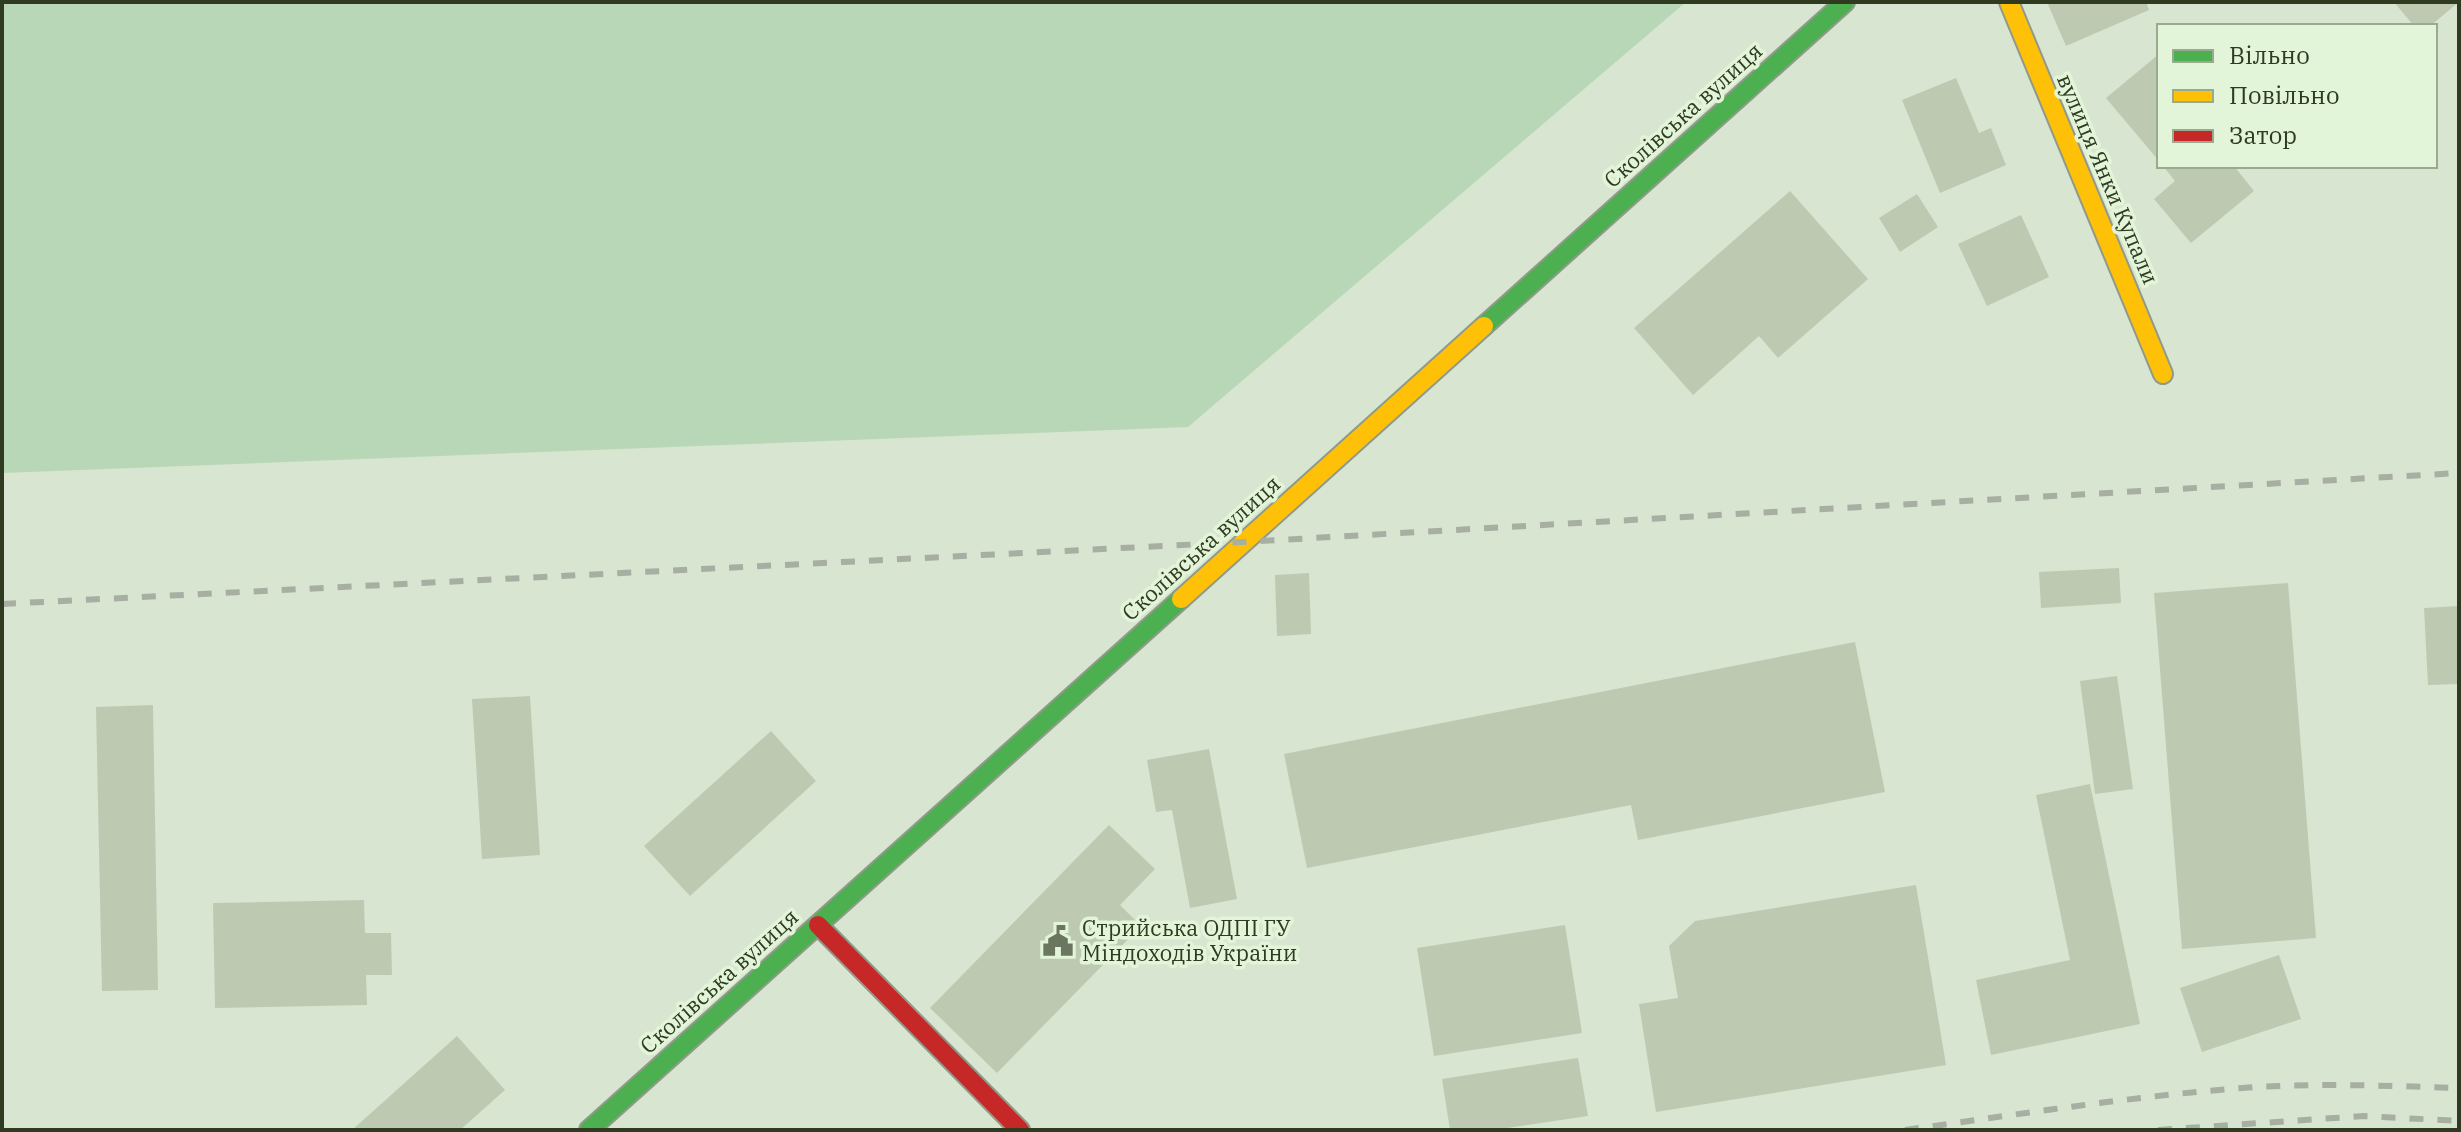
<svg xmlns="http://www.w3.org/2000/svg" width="2461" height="1132" viewBox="0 0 2461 1132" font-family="'IBM Plex Serif',serif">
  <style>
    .green { fill: #b8d7b7 }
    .building { fill: #bec9b2 }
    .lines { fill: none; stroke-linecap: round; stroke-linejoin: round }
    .fast-casing { stroke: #919a8a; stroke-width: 22 }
    .slow-casing { stroke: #919a8a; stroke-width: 22 }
    .jam-casing { stroke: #919a8a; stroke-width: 22 }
    .fast { stroke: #4caf50; stroke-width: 18 }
    .slow { stroke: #ffc107; stroke-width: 18 }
    .jam { stroke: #c62828; stroke-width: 18 }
    .rail { stroke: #a7aea2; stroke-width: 6; stroke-dasharray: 14 14; stroke-linecap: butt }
    .labels { text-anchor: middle; stroke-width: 7; stroke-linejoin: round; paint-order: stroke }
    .street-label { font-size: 22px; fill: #2f3a21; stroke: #e2f5d9 }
    .poi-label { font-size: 22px; fill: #2f3a21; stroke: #e2f5d9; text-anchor: start }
  </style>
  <rect width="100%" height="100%" fill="#d8e5d1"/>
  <!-- green -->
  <path class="green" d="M2,2H1686L1188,427L2,473Z"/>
  <!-- building -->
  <path class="building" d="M2047,2H2146L2149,10L2066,46Z
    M2394,2H2459L2430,26H2414Z
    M2159,54V161L2106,98Z
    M1956,78L1979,133L1991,128L2006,165L1940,193L1902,100Z
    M2163,166H2234L2254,191L2191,243L2154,199L2175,181Z
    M1790,191L1868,279L1778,358L1759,336L1693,395L1634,328Z
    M1917,194L1938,227L1900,252L1879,218Z
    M2021,215L2049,277L1987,306L1958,244Z
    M2119,568L2121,603L2041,608L2039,572Z
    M1309,573L1311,634L1277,636L1275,575Z
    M2288,583L2316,938L2182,949L2154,593Z
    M2459,606V684L2428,685L2424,608Z
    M1855,642L1885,792L1638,840L1631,805L1307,868L1284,754Z
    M2117,676L2133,789L2095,794L2080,681Z
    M530,696L540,855L482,859L472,699Z
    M153,705L158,990L102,991L96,707Z
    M771,731L816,781L690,896L644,846Z
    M1209,749L1237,899L1190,908L1172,810L1156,812L1147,760Z
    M2090,784L2140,1024L1991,1055L1976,980L2070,960L2036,795Z
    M1109,825L1155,869L1120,905L1141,926L997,1073L930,1008Z
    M1916,885L1946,1065L1656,1112L1639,1004L1678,998L1669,946L1695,921Z
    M364,900L365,933H391L392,975H366L367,1005L215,1008L213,903Z
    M1565,925L1582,1033L1434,1056L1417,948Z
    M2279,955L2301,1019L2202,1052L2180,988Z
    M457,1036L505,1090L460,1130H352Z
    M1578,1058L1588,1116L1493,1130H1450L1442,1079Z"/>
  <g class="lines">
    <defs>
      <path id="fast" d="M1484,326L1845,2
        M589,1130L1181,599"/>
      <path id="slow" d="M2009,2L2163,374
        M1181,599L1484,326"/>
      <path id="jam" d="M818,925L1020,1130"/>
    </defs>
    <!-- fast casing -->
    <use href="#fast" class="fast-casing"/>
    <!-- slow casing -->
    <use href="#slow" class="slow-casing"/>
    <!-- jam casing -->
    <use href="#jam" class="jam-casing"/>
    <!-- fast -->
    <use href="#fast" class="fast"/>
    <!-- slow -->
    <use href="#slow" class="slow"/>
    <!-- jam -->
    <use href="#jam" class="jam"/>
    <!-- rail -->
    <path class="rail" d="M2,604L1243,542L2459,473
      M1905,1130C2022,1114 2139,1095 2257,1087C2324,1083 2392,1086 2459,1088
      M2158,1130L2364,1116L2459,1121"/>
  </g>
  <!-- icons -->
  <defs>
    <symbol id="civic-bare" viewBox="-9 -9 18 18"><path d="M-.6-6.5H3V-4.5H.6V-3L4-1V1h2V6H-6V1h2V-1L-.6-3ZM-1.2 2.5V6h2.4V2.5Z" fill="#6a765f" stroke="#e2f5d9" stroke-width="2.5" paint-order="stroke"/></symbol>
  </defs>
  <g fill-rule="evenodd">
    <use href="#civic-bare" x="1036" y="919" width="44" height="44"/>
  </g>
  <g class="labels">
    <!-- street labels -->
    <g class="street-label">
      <text transform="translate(1683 115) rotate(-42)" y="8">Сколівська вулиця</text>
      <text transform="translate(2108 179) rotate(67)" y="8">вулиця Янки Купали</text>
      <text transform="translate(1201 548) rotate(-42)" y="8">Сколівська вулиця</text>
      <text transform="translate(719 981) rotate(-42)" y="8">Сколівська вулиця</text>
    </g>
    <!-- poi labels -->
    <g class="poi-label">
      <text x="1082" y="936">Стрийська ОДПІ ГУ<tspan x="1082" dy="25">Міндоходів України</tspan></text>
    </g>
  </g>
  <!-- border -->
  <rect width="2461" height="1132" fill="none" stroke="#2f3a21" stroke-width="8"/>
  <!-- legend -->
  <rect x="2157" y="24" width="280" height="144" fill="#e2f5d9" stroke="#9aaa8f" stroke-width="2"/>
  <rect x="2173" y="50" width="40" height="12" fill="#4caf50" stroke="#9aaa8f" stroke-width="2"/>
  <text x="2229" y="64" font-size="24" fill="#2f3a21">Вільно</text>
  <rect x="2173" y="90" width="40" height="12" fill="#ffc107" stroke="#9aaa8f" stroke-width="2"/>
  <text x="2229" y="104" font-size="24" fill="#2f3a21">Повільно</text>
  <rect x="2173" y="130" width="40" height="12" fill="#c62828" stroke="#9aaa8f" stroke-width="2"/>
  <text x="2229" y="144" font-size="24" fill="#2f3a21">Затор</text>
</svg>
